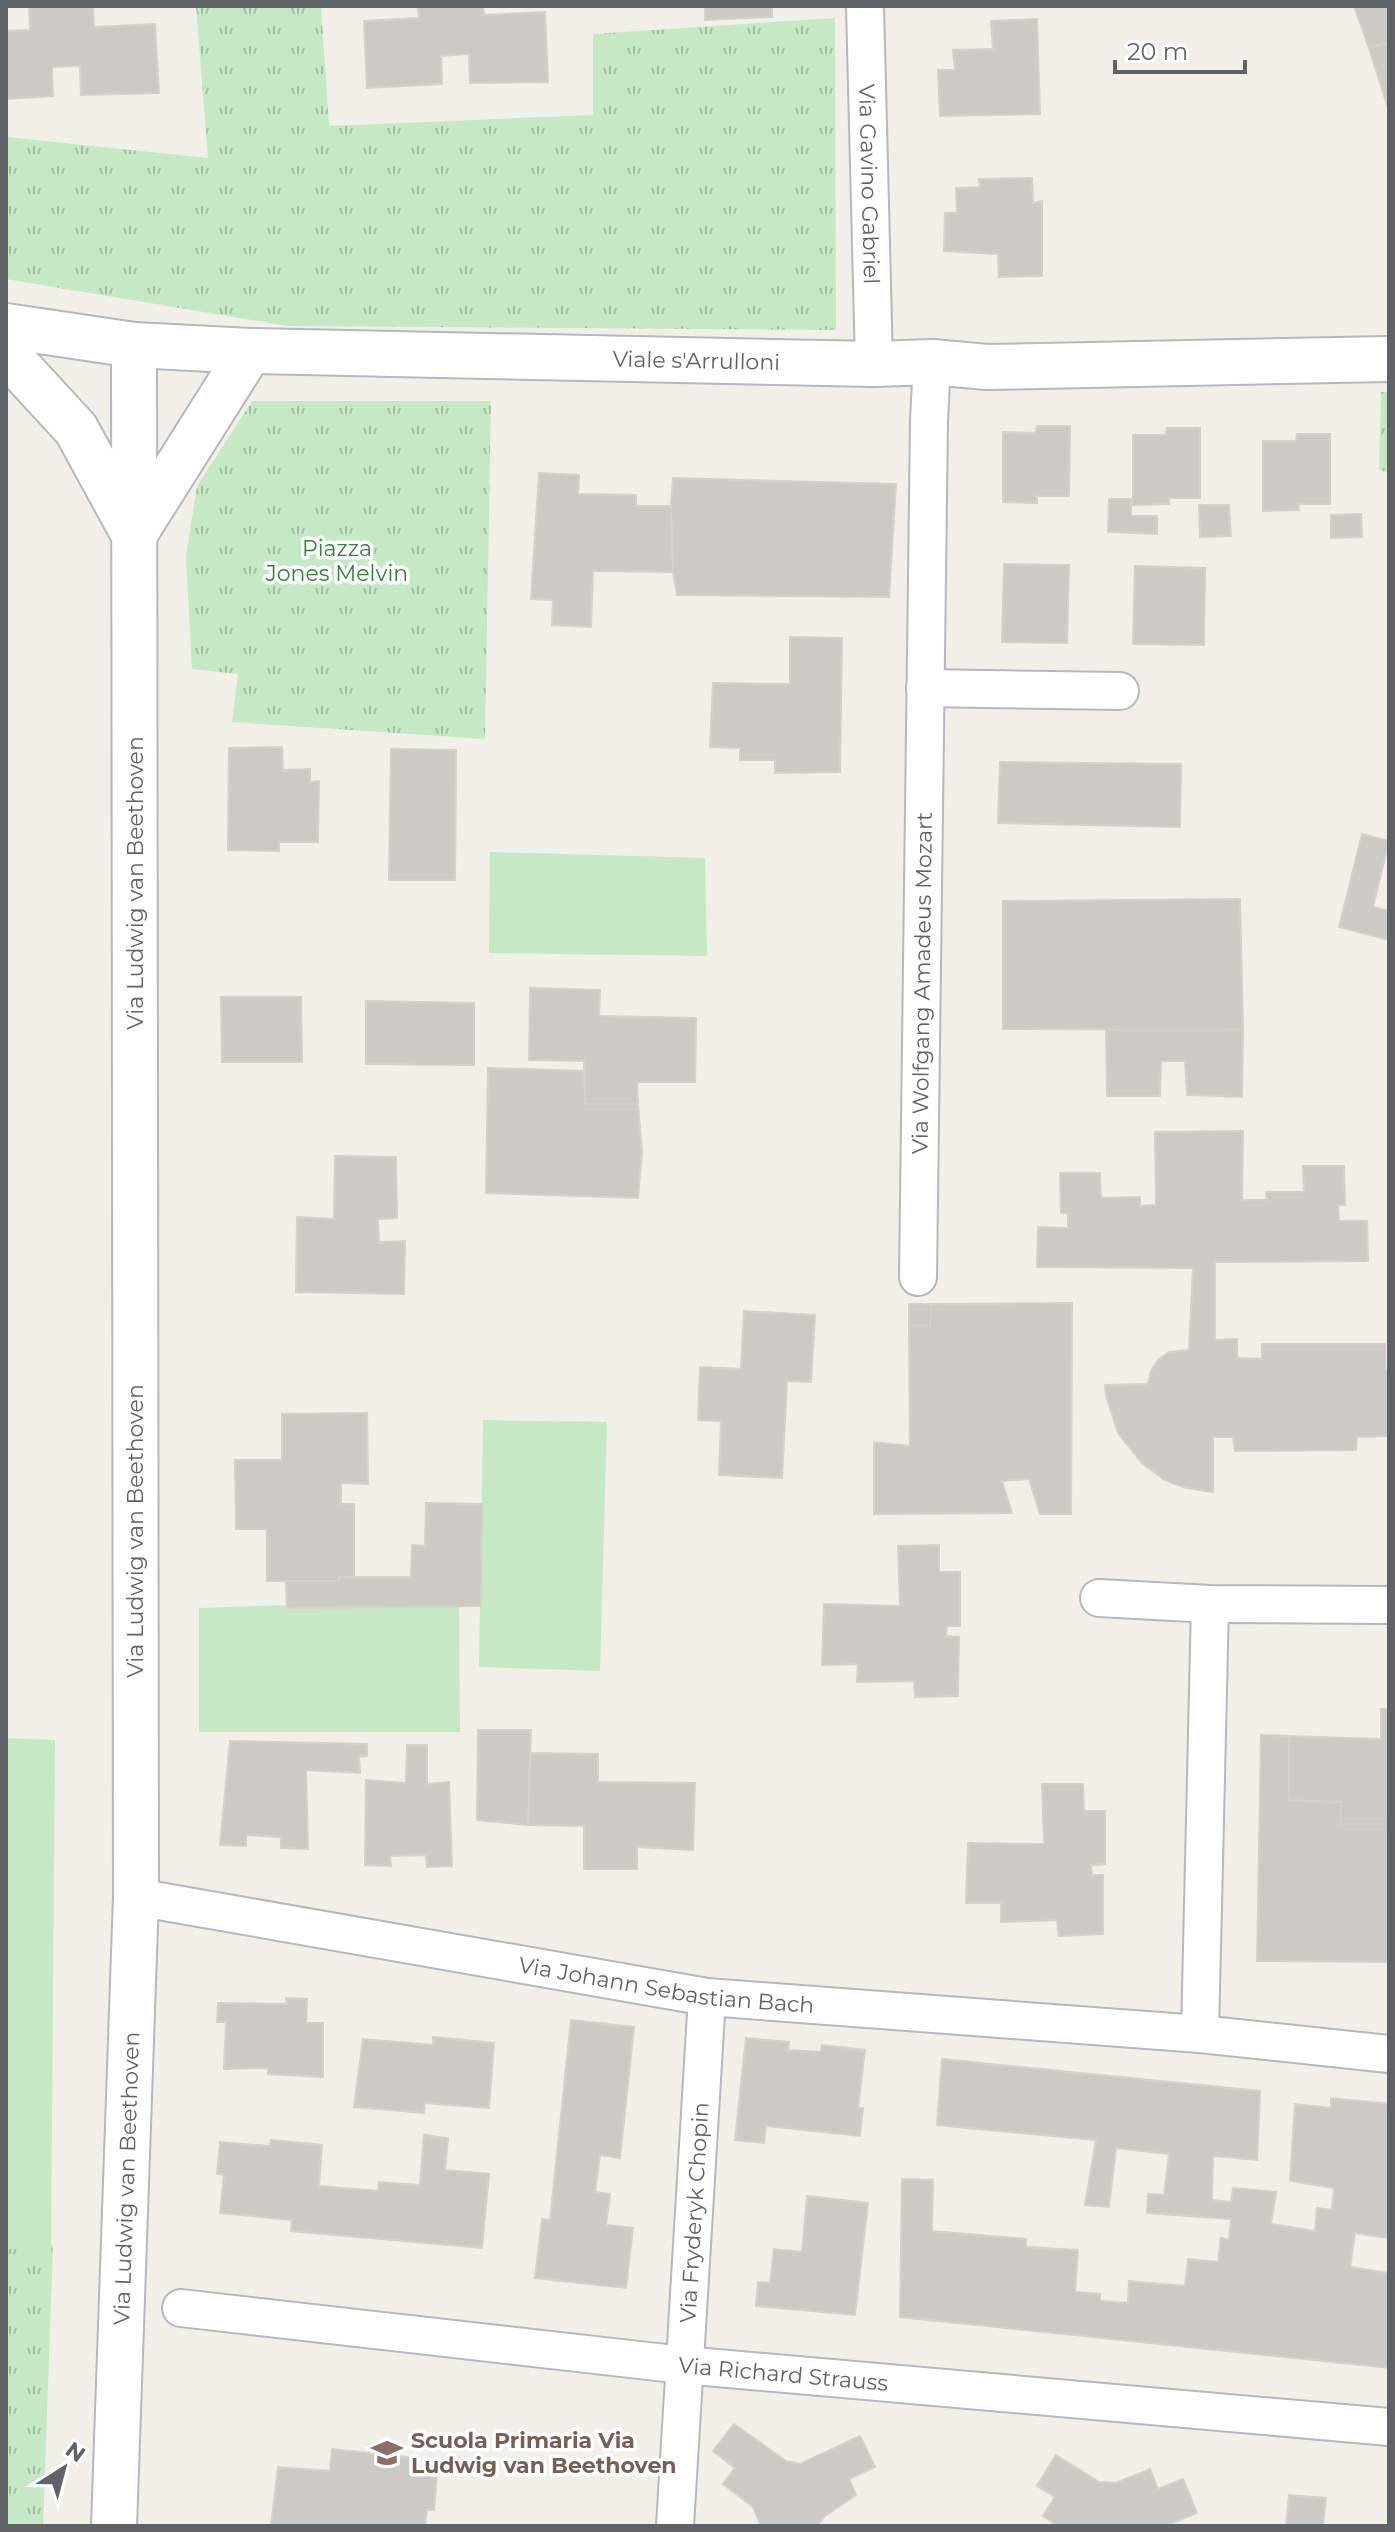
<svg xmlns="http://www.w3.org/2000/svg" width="1395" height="2532" viewBox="0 0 1395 2532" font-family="Montserrat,sans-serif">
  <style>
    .park { fill: url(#park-tufts) }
    .pitch { fill: #c5e8c5 }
    .building { fill: #cccac5; stroke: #d6d1c6; stroke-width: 2 }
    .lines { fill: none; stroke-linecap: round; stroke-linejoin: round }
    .minor-casing { stroke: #b5b8bc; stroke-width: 40 }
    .tertiary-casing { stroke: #b5b8bc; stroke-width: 48 }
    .minor { stroke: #fff; stroke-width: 36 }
    .tertiary { stroke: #fff; stroke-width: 44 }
    .labels { text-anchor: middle; stroke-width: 7; stroke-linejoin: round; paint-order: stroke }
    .street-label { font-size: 22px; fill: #5f6368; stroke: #fff }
    .park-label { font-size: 22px; fill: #348238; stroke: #fff }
    .education-label { font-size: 22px; font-weight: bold; fill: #785e54; stroke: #fff; text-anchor: start }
  </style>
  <defs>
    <pattern id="park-tufts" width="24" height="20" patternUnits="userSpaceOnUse" patternTransform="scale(2)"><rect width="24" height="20" fill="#c5e8c5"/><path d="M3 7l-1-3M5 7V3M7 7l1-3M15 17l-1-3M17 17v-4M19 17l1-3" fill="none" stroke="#a3c0a4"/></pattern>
  </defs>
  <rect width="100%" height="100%" fill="#f1efe8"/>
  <!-- park -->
  <path class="park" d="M196,6H321L329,126L593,115V34L835,18L836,330L288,326L6,279V137L208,158Z
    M1381,392H1389V473L1379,470Z
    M252,401H491L485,739L232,722L238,674L192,669L186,556L197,486Z
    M6,2244L53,2245L43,2526H6Z"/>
  <!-- pitch -->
  <path class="pitch" d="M490,852L705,858L707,956L489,953Z
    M483,1420L607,1422L600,1671L479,1667Z
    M287,1605V1608L459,1606L460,1732H199V1608Z
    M6,1738L55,1740L51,2249H6Z"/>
  <!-- building -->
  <path class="building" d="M29,6H93L94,27L155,24L159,93L81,95L80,66L52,67L53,96L6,99V31L30,30Z
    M418,6H483L484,15L545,12L548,82L470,83L469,54L441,56L442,84L367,88L364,21L419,18Z
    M705,6H772V17L705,20Z
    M1354,6H1389V42L1369,48Z
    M1037,19L1040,114L940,116L938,70H955L953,50L993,49L991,21Z
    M1389,42V111L1369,48Z
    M1032,178L1033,203L1042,201V276L999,277L998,254L944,251L945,213H957L956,188L980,187L979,179Z
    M1037,426H1070L1069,496H1037V503L1003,502V432L1036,433Z
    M1167,428H1200V498H1169V504L1133,505V435H1166Z
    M1297,434H1330V504H1298L1299,510L1263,511V441H1296Z
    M539,473L579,475L578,494L636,495V506H671L673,572L593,571L591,627L552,625L553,600L531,599Z
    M673,478L896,484L889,597L677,595L673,572L671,506Z
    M1109,499H1131V516H1157V534L1108,532Z
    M1199,505H1229L1231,536L1200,537Z
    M1361,514L1362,537L1331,538V515Z
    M1004,564L1069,565L1067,643L1002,642Z
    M1135,566L1205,568L1204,645L1133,644Z
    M790,637L842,638L840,772L775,773V760H740V748L710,747L713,683L790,684Z
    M282,747L283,770L310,769V782L319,781L318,842H279V851L228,850L229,748Z
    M391,749L456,750L455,880H389Z
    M1000,762L1181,764L1180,827L998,823Z
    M1362,834L1389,841L1373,907L1389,911V940L1339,927Z
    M1240,899L1243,1030L1003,1029V901Z
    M530,988L600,990L599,1016L696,1018L695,1082H637L638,1104H585L584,1061L529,1060Z
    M221,997H301L302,1062H222Z
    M366,1001L474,1003V1065L366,1064Z
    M1106,1030H1243L1242,1097L1187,1095L1185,1061H1161L1160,1096H1107Z
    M488,1068L585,1071V1104H638L642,1152L638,1198L486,1193Z
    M1243,1131L1242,1200H1267L1266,1192H1304L1303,1166H1344L1345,1205H1338L1339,1221H1367L1368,1261L1215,1262V1340L1237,1339V1358L1262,1359V1344H1385V1370H1389V1436L1357,1437L1356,1450L1235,1451L1233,1437H1213V1492L1187,1488L1175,1484L1163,1479L1142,1463L1118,1433L1106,1395L1105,1385L1148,1384L1151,1371L1158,1360L1169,1352L1189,1350L1193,1268L1037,1267L1038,1227L1068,1228V1213H1061L1060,1173H1100L1101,1198L1140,1197V1206L1156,1205L1155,1132Z
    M335,1156L396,1157L397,1218L378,1219L379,1242L405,1241L404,1294L296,1292L297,1217L334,1219Z
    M1072,1303L1071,1514H1040L1029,1479L1002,1481L1012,1513L874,1514V1442L910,1446L909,1326H930L931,1304Z
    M909,1304H931L930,1326H909Z
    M744,1311L815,1315L811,1382L787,1381L782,1478L719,1475L721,1421L698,1420L700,1367L741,1369Z
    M367,1413L368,1484L341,1483V1504H354V1577H339V1581H267V1529H236L235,1460H282V1414Z
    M426,1503L482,1504L481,1606L287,1608L286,1581H339V1577H411L412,1545L425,1546Z
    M939,1545V1572H960V1626H947L946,1636L959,1637L958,1696L915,1697L914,1681L857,1682L858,1664L822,1665L824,1604L900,1606L898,1546Z
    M1381,1709H1389V1824H1341V1802L1289,1800V1736L1381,1739Z
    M478,1730H531L528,1825L477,1820Z
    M1261,1735L1289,1736V1800L1341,1802V1824H1389V1962L1257,1961Z
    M230,1741L367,1744V1756L359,1757L360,1773L306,1770L308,1849L281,1848V1837L246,1835V1846L220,1845Z
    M407,1745H427V1784L449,1782L452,1866L427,1867L426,1855L390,1856L391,1866L365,1865L366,1780L406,1783Z
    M530,1753L598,1754V1782L695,1783L693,1850L637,1847V1869H584V1826L528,1825Z
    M1042,1784H1083L1084,1811H1105V1864L1091,1865L1092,1875H1103V1934L1059,1936L1057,1920L1001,1922V1903H966L968,1843L1044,1844Z
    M286,1998L307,1999L306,2023H323V2077L268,2074V2068L224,2069L226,2022H217L218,2003L287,2004Z
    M571,2020L634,2027L620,2158L600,2155L595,2192L610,2194L606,2225L633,2228L626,2288L535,2278L542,2219L550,2220Z
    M433,2037L494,2043L489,2108L425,2103L424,2113L354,2107L363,2039L433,2045Z
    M746,2038L789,2042L788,2050L821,2052L822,2045L865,2050L858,2108H863L860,2136L766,2126L764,2143L735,2140Z
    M942,2059L1260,2091L1257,2160L1213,2156L1212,2200L1231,2202L1233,2188L1276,2192L1271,2224L1315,2231L1317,2208L1332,2210L1334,2188L1290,2181L1295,2104L1331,2108V2098L1389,2104V2238L1355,2233L1350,2267L1389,2273V2368L900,2317L902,2179L933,2180L932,2231L1026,2239V2247L1078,2250L1075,2292L1100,2294V2301L1128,2303L1129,2281L1185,2286L1188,2259L1218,2262L1221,2238L1229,2240L1231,2219L1147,2213L1148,2194L1164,2195L1169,2154L1116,2148L1109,2207L1085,2205L1096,2140L937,2125Z
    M424,2135L448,2138L445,2170L489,2174L482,2248L291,2231L292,2220L220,2213L224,2175L217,2174L220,2142L270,2146L271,2140L322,2145L319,2186L378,2191L379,2182L420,2185Z
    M807,2196L868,2203L855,2315L756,2306L758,2282L770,2283L774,2249L802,2252Z
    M734,2424L786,2461L800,2464L860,2436L875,2467L849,2479L856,2495L825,2516L817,2526H761L753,2507L723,2484L735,2468L713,2451Z
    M332,2449L414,2458L413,2471L437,2473L434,2510H427L425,2526H271L278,2467L330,2471Z
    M1056,2455L1099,2482L1116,2483L1150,2469L1158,2489L1183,2479L1197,2513L1165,2526H1058L1043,2516L1055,2497L1037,2486Z
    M1289,2495L1326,2498L1323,2525L1346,2526H1286Z"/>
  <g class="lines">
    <defs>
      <g id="minor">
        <path id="s1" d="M865,6L874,364"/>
        <path d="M925,688L1120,691"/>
        <path id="s2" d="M918,1277L929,421L932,362"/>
        <path d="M1099,1598L1210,1604L1389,1605"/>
        <path id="s3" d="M136,1897L707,1997L1200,2034L1389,2054"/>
        <path d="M1200,2034L1210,1604"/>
        <path id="s4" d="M181,2308L683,2365L1389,2427"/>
        <path id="s5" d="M675,2526L707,1997"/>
      </g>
      <g id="tertiary">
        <path id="s6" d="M6,326L134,345L250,351L874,364L932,362L987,367L1389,359"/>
        <path d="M6,353L76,429L134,535L250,351"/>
        <path id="s7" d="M114,2526L136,1897L134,345"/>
      </g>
    </defs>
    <!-- minor casing -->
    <use href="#minor" class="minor-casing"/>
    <!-- tertiary casing -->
    <use href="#tertiary" class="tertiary-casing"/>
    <!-- minor -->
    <use href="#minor" class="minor"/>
    <!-- tertiary -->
    <use href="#tertiary" class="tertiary"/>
  </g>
  <!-- icons -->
  <defs>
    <symbol id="school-bare" viewBox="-9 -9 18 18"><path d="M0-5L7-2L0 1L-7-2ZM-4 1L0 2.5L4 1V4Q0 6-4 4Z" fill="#8d6e63" stroke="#fff" stroke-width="2.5" paint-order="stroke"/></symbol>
  </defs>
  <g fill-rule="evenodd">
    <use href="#school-bare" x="365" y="2431" width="44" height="44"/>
  </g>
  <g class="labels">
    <!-- street labels -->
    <g class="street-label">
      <text dy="8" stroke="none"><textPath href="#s1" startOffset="178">Via Gavino Gabriel</textPath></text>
      <text dy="8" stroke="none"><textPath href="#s6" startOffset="692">Viale s'Arrulloni</textPath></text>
      <text transform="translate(135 883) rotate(-90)" y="8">Via Ludwig van Beethoven</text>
      <text dy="8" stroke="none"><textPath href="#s2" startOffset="294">Via Wolfgang Amadeus Mozart</textPath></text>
      <text transform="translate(135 1531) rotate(-90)" y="8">Via Ludwig van Beethoven</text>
      <text dy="8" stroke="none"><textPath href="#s3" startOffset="538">Via Johann Sebastian Bach</textPath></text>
      <text dy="8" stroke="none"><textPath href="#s7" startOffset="348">Via Ludwig van Beethoven</textPath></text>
      <text dy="8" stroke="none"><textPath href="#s5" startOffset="314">Via Fryderyk Chopin</textPath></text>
      <text dy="8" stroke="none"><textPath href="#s4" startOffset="606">Via Richard Strauss</textPath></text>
    </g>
    <!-- park labels -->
    <g class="park-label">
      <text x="337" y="556">Piazza<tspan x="337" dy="25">Jones Melvin</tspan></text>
    </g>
    <!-- education labels -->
    <g class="education-label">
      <text x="411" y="2448">Scuola Primaria Via<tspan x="411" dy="25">Ludwig van Beethoven</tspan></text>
    </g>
  </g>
  <!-- border -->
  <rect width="1395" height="2532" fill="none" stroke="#5f6368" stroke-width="16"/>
  <!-- north arrow -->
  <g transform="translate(64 2468) rotate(36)" stroke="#ffffff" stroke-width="6" paint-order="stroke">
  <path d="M0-6L14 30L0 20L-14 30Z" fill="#5f6368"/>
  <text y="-12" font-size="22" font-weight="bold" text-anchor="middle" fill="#5f6368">N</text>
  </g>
  <!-- scale -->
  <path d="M1115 60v12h130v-12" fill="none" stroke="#5f6368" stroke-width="4"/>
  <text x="1127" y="60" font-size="24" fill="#5f6368" stroke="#ffffff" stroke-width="6" paint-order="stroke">20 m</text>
</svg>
